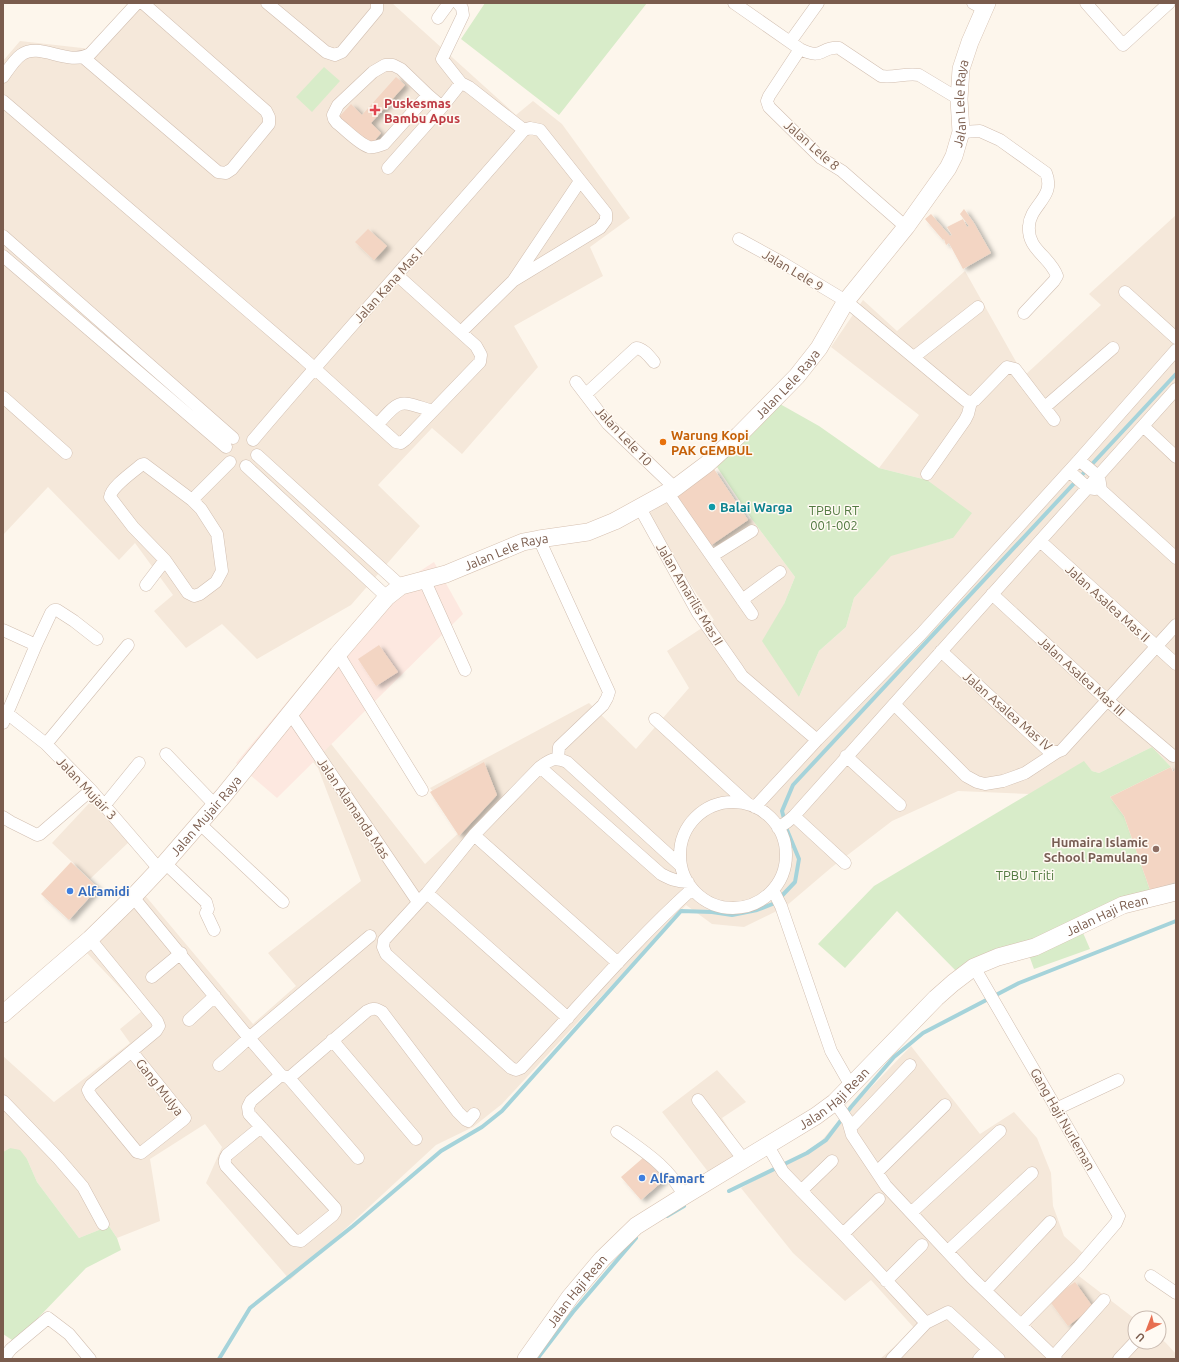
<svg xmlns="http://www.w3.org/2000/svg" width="1179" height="1362" viewBox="0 0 1179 1362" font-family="Ubuntu,sans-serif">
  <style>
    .residential { fill: #f5e8da }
    .commercial { fill: #fde8e0 }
    .green { fill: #d8ecc9 }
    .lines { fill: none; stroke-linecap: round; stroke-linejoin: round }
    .stream { stroke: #a5d3da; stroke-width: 4 }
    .building { fill: #f3d5c3; filter: url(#shadow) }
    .street-casing { stroke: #d1beb0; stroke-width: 13 }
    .secondary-casing { stroke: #d6c0b0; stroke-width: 18 }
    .street { stroke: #fff; stroke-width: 12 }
    .secondary { stroke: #fff; stroke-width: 17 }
    .health-dot { fill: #e0444e; stroke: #fffaf3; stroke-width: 1.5 }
    .food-dot { fill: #e8710a; stroke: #fffaf3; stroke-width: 1.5 }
    .culture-dot { fill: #0f9aa8; stroke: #fffaf3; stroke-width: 1.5 }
    .education-dot { fill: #8d6e63; stroke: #fffaf3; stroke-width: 1.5 }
    .shop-dot { fill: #3f7fe0; stroke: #fffaf3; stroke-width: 1.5 }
    .labels { text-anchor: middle; stroke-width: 3; stroke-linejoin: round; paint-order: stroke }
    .health-label { font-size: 13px; font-weight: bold; fill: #be3a42; stroke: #fffaf3; text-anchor: start }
    .street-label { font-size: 13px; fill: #7a5c4d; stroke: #fffaf3 }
    .food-label { font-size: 13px; font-weight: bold; fill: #c56008; stroke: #fffaf3; text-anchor: start }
    .culture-label { font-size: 13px; font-weight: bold; fill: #0d838f; stroke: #fffaf3; text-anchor: start }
    .park-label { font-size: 13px; fill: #537a41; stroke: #fffaf3 }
    .education-label { font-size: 13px; font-weight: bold; fill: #785e54; stroke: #fffaf3; text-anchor: end }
    .shop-label { font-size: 13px; font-weight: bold; fill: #366cbe; stroke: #fffaf3; text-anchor: start }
  </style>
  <defs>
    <filter id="shadow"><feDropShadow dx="4.5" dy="2.5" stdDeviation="2" flood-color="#0004"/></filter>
  </defs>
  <rect width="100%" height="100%" fill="#fdf6ec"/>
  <!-- residential -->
  <path class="residential" d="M128,3H392L516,115L533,101L562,124L630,218L590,247L603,276L514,326L538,367L462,454L432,428L378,485L420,526L351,605L257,659L222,624L186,648L154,611L173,595L135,543L119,560L48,487L3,535V61L20,41L91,49Z
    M1176,215V775L1171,767L1152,747L1099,773L1092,771L1084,762L1030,794L958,791L892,821L832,867L785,907L744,927L712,924L686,905L502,1104L473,1127L436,1145L290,1280L206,1183L222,1147L205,1124L150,1159L160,1221L117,1238L109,1226L79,1238L37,1182L27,1159L10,1148L3,1152V1056L54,1102L130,1043L120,1029L142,1011L85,951L143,893L253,1024L296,986L268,953L361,881L318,768L288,732L307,713L425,864L463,829L430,788L589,703L636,749L689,688L667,651L714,620L645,516L680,492L714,542L751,518L795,577L784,604L799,697L819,651L846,627L854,598L891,555L953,538L927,480L879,468L919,415L831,347L863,300L897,331L965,271L1024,376L1101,305L1089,294Z
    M95,797L131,840L90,879L52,843Z
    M911,1046L980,1134L1014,1112L1037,1138L1051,1173L1053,1206L1064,1236L1086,1256L1071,1270L1135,1319V1342H1159V1337L1166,1343L1176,1354V1359H880L915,1329L871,1280L845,1301L793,1253L741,1188L818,1145L833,1127Z
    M717,1070L746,1102L722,1118L745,1154L709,1173L662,1112Z"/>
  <!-- commercial -->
  <path class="commercial" d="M434,562L463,614L277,798L236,763L369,604Z"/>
  <!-- green -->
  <path class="green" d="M485,3H647L559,115L461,39Z
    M324,67L340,81L312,112L296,97Z
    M780,404L819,426L879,468L927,480L972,513L953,538L891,556L854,598L846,627L819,651L799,697L762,641L784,604L795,577L751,518L717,467Z
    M1152,747L1171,767L1110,797L1124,816L1150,890L1077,919L1090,949L1034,969L1025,944L957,972L897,911L845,968L818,944L874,886L1084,761L1092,771L1099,773Z
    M10,1148L20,1150L27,1159L37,1182L79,1238L109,1226L117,1238L121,1250L86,1268L15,1342L3,1334V1152Z"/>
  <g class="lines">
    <!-- stream -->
    <path class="stream" d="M729,1191L807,1153L826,1140L851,1107L894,1057L923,1033L1019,983L1176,921
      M667,1216L684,1206
      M219,1359L250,1308L353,1226L441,1151L482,1127L502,1111L681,911L712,912L732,915L757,910L775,903L795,882L799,859L787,830L782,811L793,785L1176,374
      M537,1359L573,1312L636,1238"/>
  </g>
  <!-- building -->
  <path class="building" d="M396,77L405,85L371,123L381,133L371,145L339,117L351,104L362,115Z
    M964,209L974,223L991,253L963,269L949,243L946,245L944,239L943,240L925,219L931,214L950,236L952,235L947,227L963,219L967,227L969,226L960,214Z
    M368,229L387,246L374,260L355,242Z
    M714,469L748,520L710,546L676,495Z
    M379,645L398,672L376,686L358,659Z
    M484,762L497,795L459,836L430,792Z
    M1171,767L1173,772L1176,769V882L1150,890L1124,816L1110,797Z
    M71,862L98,888L69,920L41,894Z
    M644,1157L664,1180L641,1200L621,1177Z
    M1075,1282L1093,1307L1068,1326L1049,1300Z"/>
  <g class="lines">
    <defs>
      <path id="street" d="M267,3L326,52L335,55L342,52L377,10V3
        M458,3L462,8L463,15L442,59L461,83L469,87L524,130
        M734,3L800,49C824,61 820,46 839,48L881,76C893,78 906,73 919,75L959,99
        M973,3L984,9
        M1086,3L1123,45L1169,3
        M438,18L449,3
        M790,42L818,3
        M800,49L769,96L767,101L769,107L821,158L842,171L906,227
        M83,57L218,172L226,173L232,169L269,124V117L266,111L143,3
        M3,77C8,70 14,60 21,55C40,41 67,67 90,54L137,3
        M428,95L384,144C379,146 374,148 369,147C359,144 345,129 337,123L334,119L333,115L338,105L373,72L385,65H393L401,69L428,95L442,107
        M3,101L303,358L396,442L401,443L405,440L480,362L481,355L476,346L397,275
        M961,132L980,131L1000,140L1046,173C1056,197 1030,205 1029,226C1027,250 1050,256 1057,276L1054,281L1024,313
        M388,168L442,107L461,83
        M3,236L233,438
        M739,239L781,262L846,301L966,401L971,402L975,400L1007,367L1015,369L1054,420
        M3,256L226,447
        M1125,292L1176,338
        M461,332L513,281L580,181
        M914,357L978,307
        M576,382L608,424L675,488
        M586,394L636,348C643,348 649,356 654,362
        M3,397L66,453
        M1045,407L1113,348
        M378,424C402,397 399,401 433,411
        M1143,426L1176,457
        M253,440C341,336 434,234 524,130L530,128L540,130L606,213V220L600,228L513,281
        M257,455L401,586
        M1079,460L1099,477L1101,490L1176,558
        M246,466L387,597
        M1069,471L1088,488L1095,489
        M927,474L965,420L968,414L971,402
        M667,492L752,614
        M640,508L698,613L738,670L742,676L817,740
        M539,539L609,692L607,698L603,705L559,747L558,759
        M1040,541L1176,664
        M712,556L752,531
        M165,560L188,593L194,596L200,594L216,582L222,571L217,534L201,509L192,500
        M424,579L465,670
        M146,585L165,560L133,527L110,497C111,487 133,472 141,465L144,464L192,500L230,462
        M992,594L1107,700L1173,756
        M742,600L780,572
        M3,630L36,645
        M941,651L1050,752H1057L1062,750L1176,625
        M338,654L422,790
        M894,704L966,776L977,782L985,784L1003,781L1025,773L1057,752
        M290,713L418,902
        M8,714L46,744L91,790L159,869
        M655,719L748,804
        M3,723L36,645L51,613L54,610H57L74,621L97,639
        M46,744L128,645
        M166,754L215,805
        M846,756L900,805
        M540,767L661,874C670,879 677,882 688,882
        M680 855a53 53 0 1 1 106 0a53 53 0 1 1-106 0Z
        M104,806L139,763
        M755,807L817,740L921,634L1079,460L1176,350
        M794,816L845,863
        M3,817L11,822L37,835L40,834L91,790
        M200,824L283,902
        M778,828L787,822L794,816L1176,389
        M474,835L618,963
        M165,863L206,902L208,909L206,913L214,930
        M681,866L567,762C554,757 551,759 540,767L474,835L427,893L384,940L383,947L386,954L511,1068L516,1070L521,1068C578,1008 631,944 692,889
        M773,890L781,906L831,1051L851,1086
        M427,893L568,1018
        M133,897L249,1038L281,1075
        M90,939L157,1021L159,1026L156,1031L91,1085L88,1090L91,1096L137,1152L141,1153L183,1120L185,1118L132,1052
        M974,967L1119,1216L1116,1223L1079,1266L1021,1325
        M152,977L181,953
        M189,1020L215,996
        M332,1040L416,1139
        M219,1065L249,1038L370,936
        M289,1078L358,1158
        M698,1100L744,1160
        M3,1101L58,1158L83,1187L103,1224
        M835,1102L848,1121L852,1135L886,1186L971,1277L1056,1359
        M1056,1109L1118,1080
        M261,1127L227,1155C224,1159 224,1162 226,1166L294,1240L301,1241L333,1215L335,1212V1208L249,1114L248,1107L251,1101L281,1075L289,1078L367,1011C373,1008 376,1008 382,1012L458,1112L466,1120L468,1121L474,1114
        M850,1128L910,1065
        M617,1132C642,1150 670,1167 684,1196
        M768,1146L783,1172L843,1234L926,1323
        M877,1172L945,1105
        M801,1191L832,1161
        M912,1212L1000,1131
        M843,1234L879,1199
        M948,1251L1032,1173
        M1151,1276L1176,1293
        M886,1281L922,1245
        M986,1290L1050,1222
        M1053,1357L1104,1300
        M3,1359L11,1349L48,1318L69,1334L90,1359
        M892,1359L926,1323L948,1312L999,1359
        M979,1359L988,1349
        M1119,1359L1135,1342"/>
      <g id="secondary">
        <path id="s1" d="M3,1014L90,939L133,897L165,863L224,795L338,654L387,597L401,586L446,574L523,542L539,539L588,532L615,521L675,488L707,464L739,435L797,376L819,348L846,301L906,227L948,168L954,156L961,132L959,99L961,69L970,42L987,3"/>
        <path id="s2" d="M526,1359L570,1297L602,1259L636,1226L684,1196L816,1116L835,1102L936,998L953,983L974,967L998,957L1035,947L1123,905L1176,892"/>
      </g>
    </defs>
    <!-- street casing -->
    <use href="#street" class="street-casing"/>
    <!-- secondary casing -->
    <use href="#secondary" class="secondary-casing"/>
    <!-- street -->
    <use href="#street" class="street"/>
    <!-- secondary -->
    <use href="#secondary" class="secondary"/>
  </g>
  <!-- markers -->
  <path class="health-dot" d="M373 104h4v4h4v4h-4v4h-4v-4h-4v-4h4z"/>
  <circle class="food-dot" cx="663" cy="442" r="4"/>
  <circle class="culture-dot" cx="712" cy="507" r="4"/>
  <circle class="education-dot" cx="1156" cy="849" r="4"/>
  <g class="shop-dot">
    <circle cx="70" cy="891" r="4"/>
    <circle cx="642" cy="1178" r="4"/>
  </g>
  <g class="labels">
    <!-- health labels -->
    <g class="health-label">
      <text x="384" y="108">Puskesmas<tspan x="384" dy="15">Bambu Apus</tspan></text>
    </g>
    <!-- street labels -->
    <g class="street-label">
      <text dy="5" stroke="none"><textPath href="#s1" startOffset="1370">Jalan Lele Raya</textPath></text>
      <text transform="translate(812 145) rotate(41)" y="5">Jalan Lele 8</text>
      <text transform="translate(793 270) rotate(31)" y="5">Jalan Lele 9</text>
      <text transform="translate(388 285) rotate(-48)" y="5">Jalan Kana Mas I</text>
      <text dy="5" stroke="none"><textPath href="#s1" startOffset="1033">Jalan Lele Raya</textPath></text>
      <text transform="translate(624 436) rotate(47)" y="5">Jalan Lele 10</text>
      <text dy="5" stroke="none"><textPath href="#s1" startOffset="697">Jalan Lele Raya</textPath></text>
      <text transform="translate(690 594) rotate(59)" y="5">Jalan Amarilis Mas II</text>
      <text transform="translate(1108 603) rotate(42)" y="5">Jalan Asalea Mas II</text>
      <text transform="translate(1082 676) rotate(42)" y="5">Jalan Asalea Mas III</text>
      <text transform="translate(1008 711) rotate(41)" y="5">Jalan Asalea Mas IV</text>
      <text transform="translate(87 788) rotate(47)" y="5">Jalan Mujair 3</text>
      <text transform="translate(354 808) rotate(56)" y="5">Jalan Alamanda Mas</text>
      <text dy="5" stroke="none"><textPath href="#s1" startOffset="284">Jalan Mujair Raya</textPath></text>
      <text dy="5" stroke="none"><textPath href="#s2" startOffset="745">Jalan Haji Rean</textPath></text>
      <text transform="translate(160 1087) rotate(52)" y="5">Gang Mulya</text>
      <text dy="5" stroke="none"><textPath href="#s2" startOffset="409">Jalan Haji Rean</textPath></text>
      <text transform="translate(1063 1119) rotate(60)" y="5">Gang Haji Nurleman</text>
      <text dy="5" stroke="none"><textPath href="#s2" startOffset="85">Jalan Haji Rean</textPath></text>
    </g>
    <!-- food labels -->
    <g class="food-label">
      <text x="671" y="440">Warung Kopi<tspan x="671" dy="15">PAK GEMBUL</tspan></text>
    </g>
    <!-- culture labels -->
    <g class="culture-label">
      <text x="720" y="512">Balai Warga</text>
    </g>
    <!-- park labels -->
    <g class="park-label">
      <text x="834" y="515">TPBU RT<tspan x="834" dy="15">001-002</tspan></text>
      <text x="1025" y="880">TPBU Triti</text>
    </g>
    <!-- education labels -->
    <g class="education-label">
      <text x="1148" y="847">Humaira Islamic<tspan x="1148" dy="15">School Pamulang</tspan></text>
    </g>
    <!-- shop labels -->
    <g class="shop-label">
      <text x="78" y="896">Alfamidi</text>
      <text x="650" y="1183">Alfamart</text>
    </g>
  </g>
  <!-- border -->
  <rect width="1179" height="1362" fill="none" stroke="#7a5c4d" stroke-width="8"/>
  <!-- north arrow -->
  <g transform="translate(1147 1330) rotate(222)"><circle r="19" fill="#fffaf3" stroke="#cabbb1"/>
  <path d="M0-3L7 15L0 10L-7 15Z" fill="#e76f51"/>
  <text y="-6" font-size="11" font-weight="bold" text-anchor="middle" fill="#7a5c4d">U</text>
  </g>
</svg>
